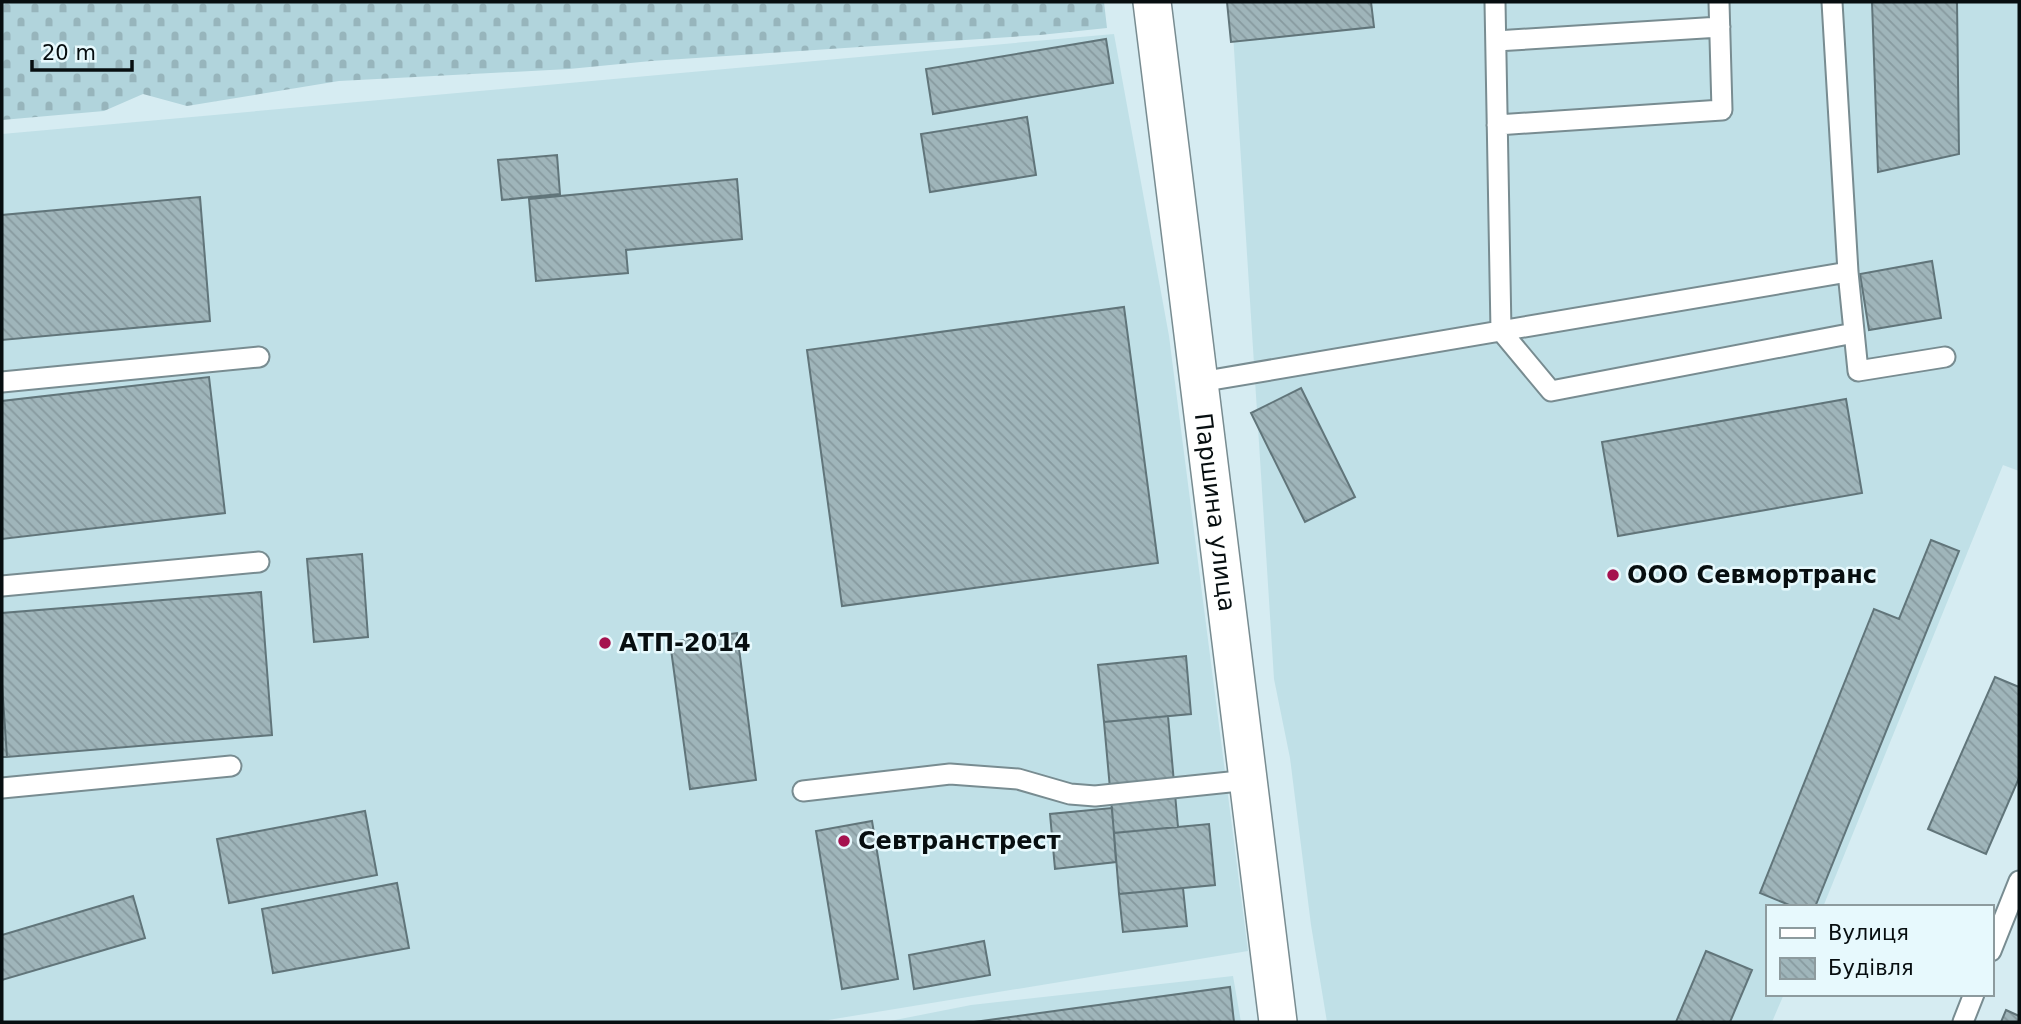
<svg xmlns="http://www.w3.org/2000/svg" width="2021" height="1024" viewBox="0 0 2021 1024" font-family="'DejaVu Sans',sans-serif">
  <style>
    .built { fill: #c0e0e7 }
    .cemetery { fill: url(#cemetery-stones) }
    .building { fill: url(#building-back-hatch); stroke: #61757a; stroke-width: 2 }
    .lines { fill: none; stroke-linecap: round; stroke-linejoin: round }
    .lane-casing { stroke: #788c91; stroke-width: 23 }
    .street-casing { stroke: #788c91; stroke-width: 40 }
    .lane { stroke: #fff; stroke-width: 19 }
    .street { stroke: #fff; stroke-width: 37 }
    .poi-dot { fill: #a5124f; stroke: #e7f9fd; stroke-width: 2.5 }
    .labels { text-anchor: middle; stroke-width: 5; stroke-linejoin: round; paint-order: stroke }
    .street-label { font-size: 24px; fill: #070e10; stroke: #e7f9fd }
    .poi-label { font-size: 24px; font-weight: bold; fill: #070e10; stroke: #e7f9fd; text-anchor: start }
  </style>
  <defs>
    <pattern id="cemetery-stones" width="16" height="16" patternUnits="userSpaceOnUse" patternTransform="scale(1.75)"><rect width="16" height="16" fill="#b1d4dc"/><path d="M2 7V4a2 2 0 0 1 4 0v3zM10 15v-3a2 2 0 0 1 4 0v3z" fill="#97b5bc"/></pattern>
    <pattern id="building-back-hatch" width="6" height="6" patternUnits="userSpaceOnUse" patternTransform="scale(1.75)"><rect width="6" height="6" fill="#9fb5ba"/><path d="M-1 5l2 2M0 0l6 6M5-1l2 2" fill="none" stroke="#879a9f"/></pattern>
  </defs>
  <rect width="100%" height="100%" fill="#d6ecf2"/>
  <!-- built -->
  <path class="built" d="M1231,2H2019V471L2003,465L1823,907H1767V994H1784L1772,1022H1327L1311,925L1290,758L1274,679Z
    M1114,34L1169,336L1248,951L816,1022H2V134Z
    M1233,976L1241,1022H885L971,1005Z"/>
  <!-- cemetery -->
  <path class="cemetery" d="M2,2H1104L1107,28L1040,35L651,61L569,69L339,81L187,106L143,94L104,111L2,120Z"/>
  <!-- building -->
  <path class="building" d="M1227,2H1371L1374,27L1231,42Z
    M1872,2H1957L1959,154L1878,172Z
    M1106,39L1113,83L933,114L926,69Z
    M1027,117L1036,175L930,192L921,134Z
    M557,155L560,194L502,200L498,160Z
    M737,179L742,239L626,250L628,273L536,281L529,199Z
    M200,197L210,321L2,340V215Z
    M1932,261L1941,318L1869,330L1860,274Z
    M1124,307L1158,563L842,606L807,350Z
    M209,377L225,513L2,539V401Z
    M1301,388L1355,497L1305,522L1251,413Z
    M1846,399L1862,493L1618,536L1602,442Z
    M1931,540L1959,551L1815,907H1794L1760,893L1874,609L1899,619Z
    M362,554L368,637L314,642L307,559Z
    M261,592L272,735L7,757L2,684V613Z
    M737,633L756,780L690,789L670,642Z
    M1186,656L1191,714L1104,722L1098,665Z
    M1995,677L2019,687V778L1986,854L1928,829Z
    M2,684L7,757H2Z
    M1168,716L1178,827L1114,833L1104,722Z
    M1112,808L1116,862L1055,869L1050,814Z
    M365,811L377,875L229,903L217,839Z
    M872,821L898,979L842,989L816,831Z
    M1209,824L1215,885L1119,894L1114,833Z
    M397,883L409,948L273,973L262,909Z
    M1183,888L1187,926L1123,932L1119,894Z
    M133,896L145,938L2,980V935Z
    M984,941L990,975L914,989L909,955Z
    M1706,951L1752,970L1730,1022H1676Z
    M1230,987L1234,1022H974Z
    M2006,1010L2019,1016V1022H2001Z"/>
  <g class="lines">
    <defs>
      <path id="lane" d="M1495,2L1501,331L1551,391L1854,333
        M1832,2L1848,272L1858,371L1945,357
        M1496,41L1720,27
        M1497,125L1722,110L1719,2
        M2,382L259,357
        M1200,382L1848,272
        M2,586L259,562
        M2,788L231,766
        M803,791L950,774L1018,779L1070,794L1095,796L1249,780
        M1991,951L2019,881
        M1963,1022L1974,994"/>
      <g id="street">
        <path id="s1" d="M1152,2L1278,1022"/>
      </g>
    </defs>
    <!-- lane casing -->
    <use href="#lane" class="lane-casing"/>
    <!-- street casing -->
    <use href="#street" class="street-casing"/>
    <!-- lane -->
    <use href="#lane" class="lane"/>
    <!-- street -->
    <use href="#street" class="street"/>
  </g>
  <!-- markers -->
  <g class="poi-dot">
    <circle cx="1613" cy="575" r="7"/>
    <circle cx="605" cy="643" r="7"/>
    <circle cx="844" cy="841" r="7"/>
  </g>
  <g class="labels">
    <!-- street labels -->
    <g class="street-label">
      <text dy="8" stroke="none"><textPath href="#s1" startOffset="514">Паршина улица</textPath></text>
    </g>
    <!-- poi labels -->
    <g class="poi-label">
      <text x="1627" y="583">ООО Севмортранс</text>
      <text x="619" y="651">АТП-2014</text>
      <text x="858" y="849">Севтранстрест</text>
    </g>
  </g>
  <!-- border -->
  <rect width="2021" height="1024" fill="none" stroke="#070e10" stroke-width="7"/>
  <!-- legend -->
  <rect x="1766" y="905" width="228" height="91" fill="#e7f9fd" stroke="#8d9b9e" stroke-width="2"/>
  <rect x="1780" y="928" width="35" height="10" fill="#ffffff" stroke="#8d9b9e" stroke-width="2"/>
  <text x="1828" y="940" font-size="21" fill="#070e10">Вулиця</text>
  <rect x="1780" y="958" width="35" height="21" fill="url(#building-back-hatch)" stroke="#8d9b9e" stroke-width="2"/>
  <text x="1828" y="975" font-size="21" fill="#070e10">Будівля</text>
  <!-- scale -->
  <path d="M32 60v10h100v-10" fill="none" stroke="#070e10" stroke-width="3.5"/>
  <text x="42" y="60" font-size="21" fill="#070e10" stroke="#e7f9fd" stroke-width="5" paint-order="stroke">20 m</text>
</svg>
